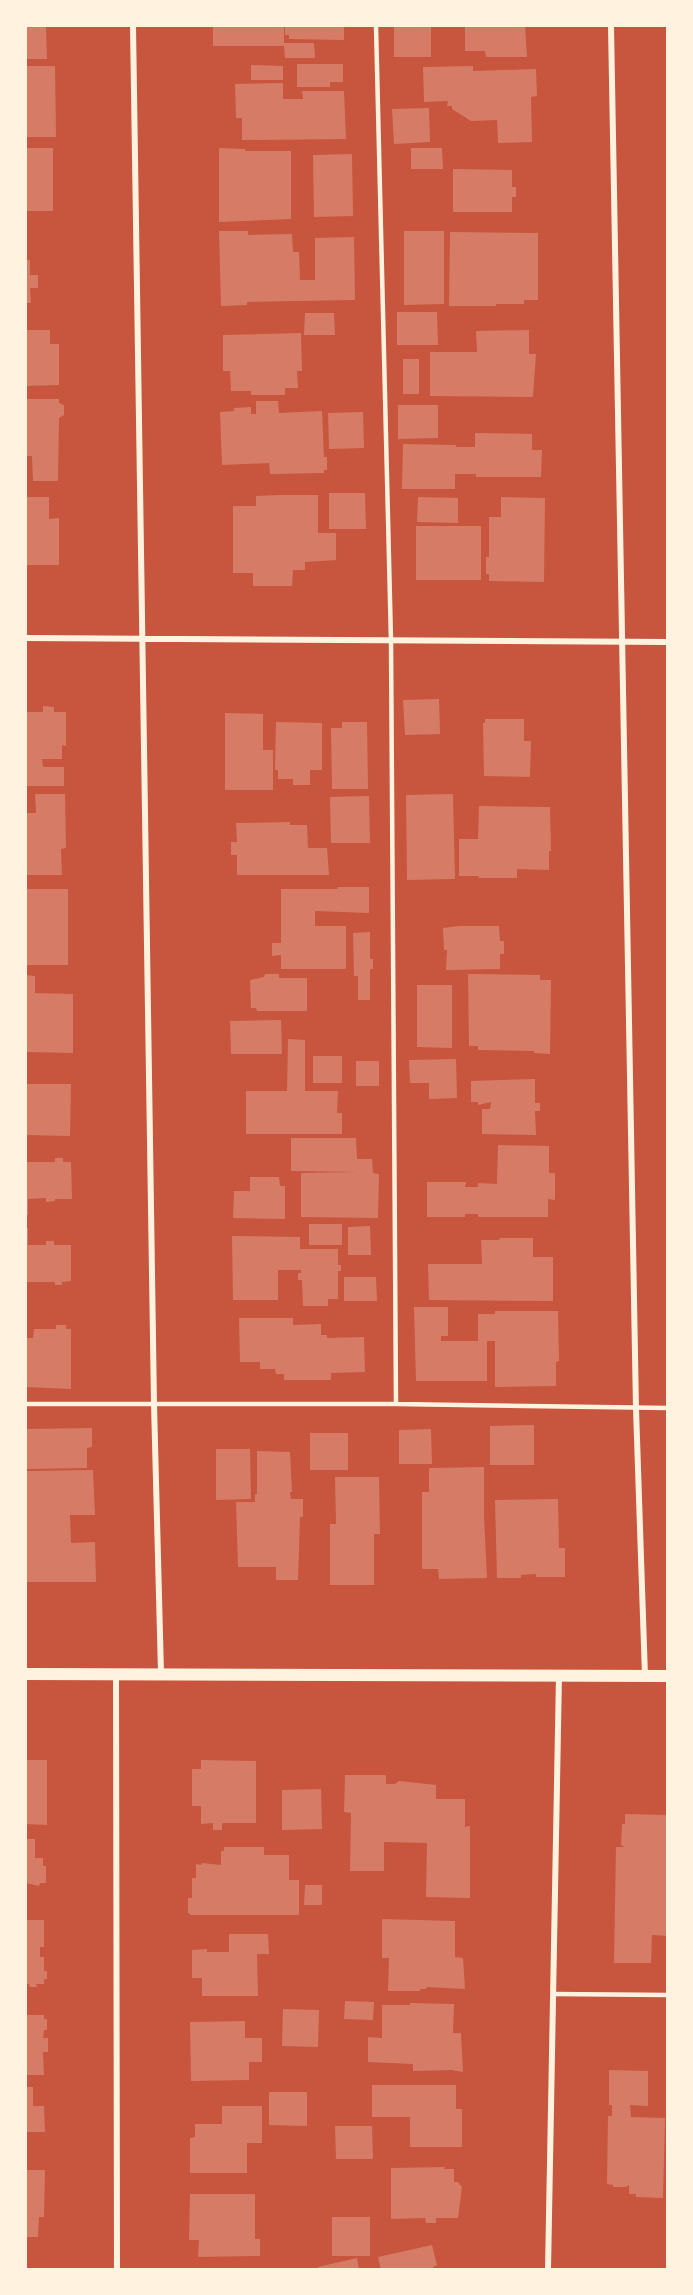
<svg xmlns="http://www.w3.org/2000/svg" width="693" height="2295" viewBox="0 0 693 2295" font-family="'PT Sans Narrow',sans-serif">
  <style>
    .building { fill: #d67c66 }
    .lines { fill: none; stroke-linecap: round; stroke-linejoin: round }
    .service { stroke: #fff3e0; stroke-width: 4.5 }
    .minor { stroke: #fff3e0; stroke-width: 6 }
    .secondary { stroke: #fff3e0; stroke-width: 12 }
  </style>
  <rect width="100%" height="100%" fill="#c8553d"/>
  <!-- building -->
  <path class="building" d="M26,26H46L47,59H26Z
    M213,26H284V43H314L315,58H285L284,46H213Z
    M285,26H344V40L289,39V35H285Z
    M394,26H431V57H394Z
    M465,26H525L527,57H486L485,51H465Z
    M297,64H343V82H330V87H297Z
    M251,65L283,66V80H251Z
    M26,66H55L56,137H26Z
    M473,66V71L536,69L537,96L531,97L532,142L498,143L497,120L471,121L452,109V106H447L448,101L424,102L423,67Z
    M283,83V99H303L302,91H344L346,139L242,140V118H236L235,84Z
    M429,108L430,142L394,144L392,109Z
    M26,148H53V211H26Z
    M219,148L245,149V151H291V219L219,222Z
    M411,148H442L443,169H411Z
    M352,154L353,216L314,217L313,155Z
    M453,169L512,170V187H516V197H512V212H453Z
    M219,231H248V235L292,234L293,252H299L300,280H315V238L354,237L355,300L247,302V305L221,306Z
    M404,231H444V304L404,305Z
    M450,232L538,233V300H524V304H496V306H449Z
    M26,260H30V275H38V288H30L31,303H26Z
    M397,312H437L438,345H397Z
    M305,313H334L335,335H304Z
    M26,330H50V344H59V385L26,386Z
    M529,330V354H536L533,397L430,396V352H477L476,331Z
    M301,333L302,371H297L298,388H285V395H251V391H231L230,371H223V335Z
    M403,359H419V394H403Z
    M26,399H59V403L64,405V415L59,418L58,481H33L32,456H26Z
    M256,401H278L279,413L322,411L324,457H327V470H324V473L270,474L269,463L222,465L220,412L234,411V408L251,407V414H256Z
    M398,405H438V438L398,439Z
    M363,412L364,448L329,449L328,413Z
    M475,433L532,434V450H542L541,477H476V474H455V489H402L403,444L456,445V447H475Z
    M329,493H365L366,529H329Z
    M279,495H318V533H336V560L305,562V570H293L292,586H253V573H233V506H256V496Z
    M26,497H49V519L59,518V565H26Z
    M418,497L458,498V523L417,522Z
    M501,497L545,498L544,582L489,581V574H486V557H489V517H501Z
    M416,526H481V580H416Z
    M439,699L440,734L405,735L403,700Z
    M43,706L54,707V712H66V746L62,745V759H42L43,767H64V786H26V712H43Z
    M225,713L263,714V750H273V790H225Z
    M485,719H524V741H531L530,777L484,776L483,723H485Z
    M276,722L322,723V770H310V785H293V779H278V770H275Z
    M342,722H367L368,789H332L331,728H342Z
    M35,794H65L66,848L61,849L62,875H26V813H36Z
    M453,794L455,879L407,880L406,795Z
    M369,796L370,843H331L330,797Z
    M479,806L550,807L551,851H549V870L517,869V878H478L479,876H459V839H478Z
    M290,822V825H307L308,848H327L329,875H237V855H231V842H237L236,823Z
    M338,887H369V913L315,911V926H346V969H281V955L272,956V943H281V889H338Z
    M26,889H68V965H26Z
    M459,926H499L500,941H504V954H500V969L446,970L447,950H444L443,928Z
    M370,932V959H373V969H370V1000H358V976H354L353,933Z
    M265,974H279V978H307V1011H257L256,1008H251L250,980L264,977Z
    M468,974L540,975V980H551L550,1054L534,1053V1051L478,1050V1046H469Z
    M26,975L35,976V993L73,994V1053L26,1052Z
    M417,985H452V1048L417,1047Z
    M281,1020L282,1054H231L230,1021Z
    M288,1039L305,1040V1091H338L337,1113H342V1134H246V1091H287Z
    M313,1056H342V1083H313Z
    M456,1059L457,1098L429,1099V1083H410L409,1060Z
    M356,1061H379V1086H356Z
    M535,1079V1103H540V1111H535L536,1135L482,1134V1109H490L491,1102L478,1105V1102H471V1081Z
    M26,1084H71L70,1136L26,1135Z
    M291,1138H356L357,1159H372L373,1173L379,1174L378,1218L301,1217V1173L358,1172L291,1171Z
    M498,1145L549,1146V1173H555V1200L548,1199V1217H478V1214H465V1217H427V1182H466L465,1187H478V1183L497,1184Z
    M55,1158H63V1162H71L72,1199H55V1201L46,1202V1198L28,1199V1215H26V1162H55Z
    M250,1177H279L280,1186H285V1219L233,1218L234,1191H250Z
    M309,1224H342V1245H309Z
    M370,1226L371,1255H348V1227Z
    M26,1228H28V1245H46V1241H54V1245H71V1281L62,1282V1285H55V1282H26Z
    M232,1236L300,1237V1249H338V1265H341V1271H338V1299H328V1306H303L302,1280H298V1273H301V1270H278V1300H233Z
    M500,1238H533V1257H553V1301L429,1300L428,1264H482L481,1240H499Z
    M344,1277H376L377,1301H344Z
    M414,1307H448V1336H441V1341H478V1314H495V1311H558L559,1361L556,1362V1386L495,1387V1341H487V1381H416Z
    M239,1318H293V1325L321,1324V1335H327V1338L364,1337L365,1372L331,1373V1380H284V1374H276L275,1369H260V1362H240Z
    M56,1325H66V1329H71V1389L26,1387V1338H33L34,1329H56Z
    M534,1425V1465H490V1426Z
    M92,1428V1447L87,1448V1468L26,1469V1429Z
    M431,1429L432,1464H399V1430Z
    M310,1433H348V1470H310Z
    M216,1449H250L251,1499L216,1500Z
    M257,1451L290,1452L292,1492H290L291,1499H303V1517H300L298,1580H276V1567H238L236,1502H255V1494H257Z
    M484,1467V1517L487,1578L439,1579L438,1569H422V1492H429V1468Z
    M93,1470L95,1515H70L71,1543L95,1542L96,1582H26V1471Z
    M335,1477H379L380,1534H374V1585H330V1524H336Z
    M558,1499L559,1548H565V1577H536V1574L521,1575V1578H497L495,1500Z
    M26,1760H47V1825L26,1824Z
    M201,1760L256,1761V1823H222V1830H213V1823L201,1824V1806H192V1769H201Z
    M345,1775H386V1784H395L399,1781L436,1785V1799H465V1827L470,1826V1898L426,1897L427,1843L384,1842V1871H350L351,1813L344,1812Z
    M321,1789L322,1829L282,1830V1790Z
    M625,1814L668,1815V1936L652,1935L651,1963H614L616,1847H625L621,1845L622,1824H625Z
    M26,1839H35V1858H43V1866H46V1883H40L39,1886L26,1883Z
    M224,1847H264V1855H289V1880H299V1915H191L188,1913V1898H192V1878H196V1864L201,1865L202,1863L221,1865V1851H224Z
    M305,1885H322V1905H304Z
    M382,1919L455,1921V1957L463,1958L465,1989L427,1987L426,1989H420V1991H388L389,1958H382Z
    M26,1920H44V1947H40V1957H44V1971H47V1979H44V1984H36L37,1987H30L29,1984H26Z
    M229,1934H268L269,1954H257L258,1996H202V1978H192V1950L207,1949V1952H229Z
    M345,2001L374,2002L373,2020L344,2019Z
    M410,2003L454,2004L453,2033H461L463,2072L451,2070L413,2071V2064L368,2062V2037L382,2038V2005H410Z
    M283,2009L319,2010L318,2047L282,2046Z
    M26,2015H44V2019H47V2030H44L43,2038H48V2052H43L44,2075H26Z
    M245,2021V2038H262V2062H249V2080L191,2081L190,2022Z
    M609,2070L648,2071V2106L630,2105L631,2117L665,2118L663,2198L636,2197V2194H629V2185L626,2187H613V2185L607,2184L608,2116H612V2105H609Z
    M372,2085H456V2109H462V2147H410V2117H372Z
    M26,2087H33V2106H44L45,2132H26Z
    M269,2092H307V2126L269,2125Z
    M222,2106H262V2143H247V2173H190V2138L195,2137V2124H222Z
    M335,2126H372L373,2159H336Z
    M445,2167L444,2169H454V2182H458L462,2187L458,2218H436V2223H426L425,2218L391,2219V2168Z
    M26,2170H45L44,2217H39L38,2237H26Z
    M190,2194H255V2239H260V2256L198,2257L199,2240H189Z
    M332,2217H370V2256H332Z
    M432,2245L437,2265L433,2267L434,2270H381L378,2257Z
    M357,2258L359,2270H318V2267Z"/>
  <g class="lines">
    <!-- service -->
    <path class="service" d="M376,26L391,641L396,1404
      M26,1404H396L668,1408
      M553,1994L668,1995"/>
    <!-- minor -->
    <path class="minor" d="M133,26L154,1404L161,1673
      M611,26L636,1409L645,1676
      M26,638L668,642
      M116,1674L117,2270
      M548,2270L559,1675"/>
    <!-- secondary -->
    <path class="secondary" d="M26,1674L668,1676"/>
  </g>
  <!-- border -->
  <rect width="693" height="2295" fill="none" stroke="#fff3e0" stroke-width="54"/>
</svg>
